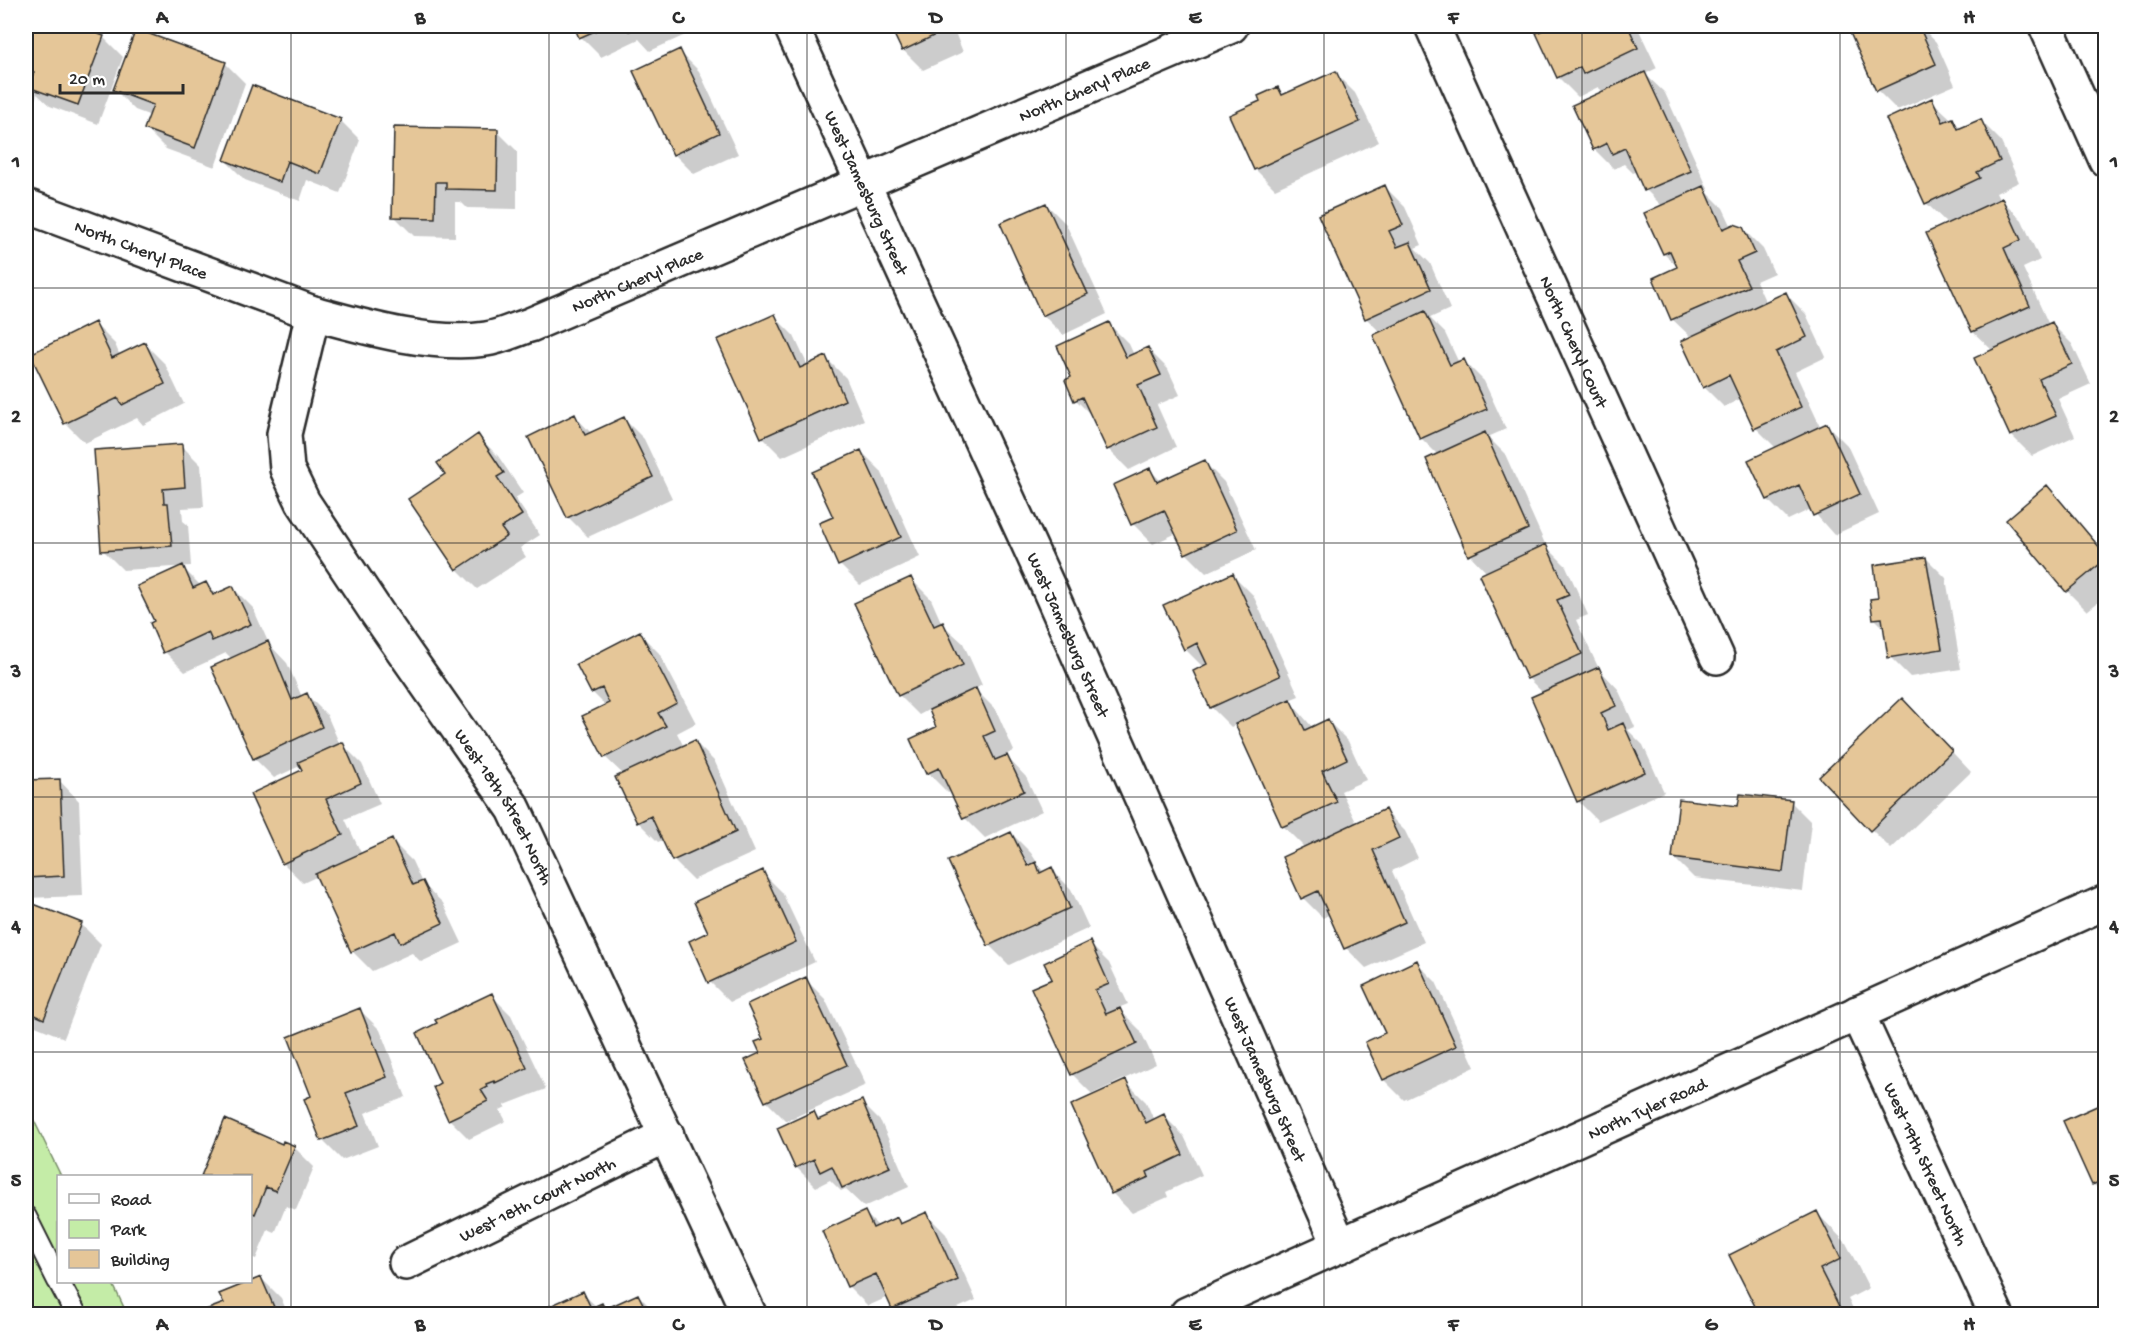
<svg xmlns="http://www.w3.org/2000/svg" width="2131" height="1340" viewBox="0 0 2131 1340" font-family="'Gochi Hand',sans-serif">
  <style>
    .green { fill: #c4eca7; stroke: #788c69; stroke-width: 1.5 }
    .shadow { fill: #0003 }
    .building { fill: #e5c698; stroke: #2b2b2b; stroke-width: 1.5 }
    .lines { fill: none; stroke-linecap: round; stroke-linejoin: round }
    .service-casing { stroke: #2b2b2b; stroke-width: 24 }
    .minor-casing { stroke: #2b2b2b; stroke-width: 38 }
    .secondary-casing { stroke: #2b2b2b; stroke-width: 38 }
    .service { stroke: #fff; stroke-width: 20 }
    .minor { stroke: #fff; stroke-width: 33 }
    .secondary { stroke: #fff; stroke-width: 33 }
    .grid { fill: none; stroke: #2b2b2b; stroke-width: 1.5; stroke-opacity: 0.55 }
    .labels { text-anchor: middle; stroke-width: 5; stroke-linejoin: round; paint-order: stroke }
    .street-label { font-size: 18px; fill: #2b2b2b; stroke: #fff }
    .neatline { fill: none; stroke: #2b2b2b; stroke-width: 2 }
    .grid-label { font-size: 20px; text-anchor: middle; font-weight: bold; fill: #2b2b2b }
  </style>
  <rect width="100%" height="100%" fill="#fff"/>
  <filter id="ink" filterUnits="userSpaceOnUse"><feTurbulence type="fractalNoise" baseFrequency=".0167" numOctaves="2"/><feDisplacementMap in="SourceGraphic" scale="12" xChannelSelector="R" yChannelSelector="G"/><feConvolveMatrix kernelMatrix="1 2 1 2 8 2 1 2 1" color-interpolation-filters="sRGB"/></filter>
  <g filter="url(#ink)">
    <!-- green -->
    <path class="green" d="M26,1104L61,1176H58V1282H112L127,1314H26Z"/>
    <!-- shadow -->
    <path class="shadow" d="M26,26H72L103,37L123,57L98,124L50,106L37,94L35,101L26,97Z
      M576,26H689L692,32L650,51L639,39L601,57L581,37Z
      M891,26H976L956,35L963,52L923,70L903,50Z
      M1556,26H1637L1657,68L1645,74L1665,93L1709,191L1707,192L1723,208L1732,227L1743,229L1763,249L1774,273L1756,281L1766,303L1786,294L1806,314L1826,357L1795,372L1821,428L1827,425L1847,445L1879,514L1834,535L1811,509L1788,520L1768,500L1776,448L1756,428L1742,398L1724,407L1704,387L1692,338L1672,319L1679,268L1664,254L1662,206L1646,190L1637,171L1633,173L1624,164L1614,169L1594,149L1603,92L1598,87L1578,97L1558,77L1538,34Z
      M1849,26H1930L1923,29L1936,42L1955,85L1897,110L1877,90Z
      M679,51L699,71L738,154L694,174L674,154Z
      M225,63L245,83L215,167L166,149L146,129L151,116L135,110L115,90Z
      M1335,73L1355,93L1379,142L1275,189L1255,169L1278,89L1285,96Z
      M1931,100L1962,129L1980,120L2000,140L2019,182L1996,193L2000,201L2002,200L2022,220L2040,260L2023,268L2049,325L2052,324L2072,344L2091,384L2058,399L2075,436L2032,456L2012,436L1976,359L1993,351L1973,332L1948,224L1926,203Z
      M340,120L360,140L340,193L307,180L300,201L245,180L225,160Z
      M497,131L517,151V209L467,208L461,202H455V237L414,236L394,216Z
      M1385,187L1405,207L1422,245L1415,248L1430,263L1450,309L1430,318L1445,333L1459,363L1464,361L1484,381L1506,429L1488,437L1505,454L1546,546L1566,566L1588,615L1576,620L1599,669L1618,689L1635,727L1628,730L1643,745L1664,792L1598,821L1578,801L1543,693L1528,678L1487,573L1470,555L1438,455L1421,438L1375,336L1381,333L1366,318Z
      M1046,204L1066,224L1107,314L1063,335L1043,315Z
      M774,316L794,336L808,366L826,358L846,378L864,420L782,457L762,437Z
      M95,324L115,344L120,356L145,344L165,364L184,404L143,425L137,418L85,443L65,423Z
      M1109,324L1129,344L1134,355L1148,349L1168,369L1180,395L1157,405L1176,447L1129,470L1109,450L1094,418L1076,400L1073,378Z
      M575,416L592,434L624,419L644,439L672,498L588,537L568,517Z
      M478,436L498,456L523,493L515,498L540,535L520,548L526,557L477,589L457,569Z
      M181,445L201,465L204,507L182,508L183,521L188,525L191,566L123,570L103,550Z
      M861,451L881,471L920,557L860,585L840,565L835,517Z
      M1204,462L1224,482L1256,550L1206,573L1186,553L1177,533L1153,544L1133,524L1150,470L1162,482Z
      M2047,487L2106,553V596L2087,611L2067,591Z
      M1926,558L1946,578L1961,669L1910,677L1890,657L1885,629L1875,619L1880,599Z
      M182,567L201,586L206,584L217,595L233,588L253,608L269,644L287,663L302,697L307,695L327,715L340,745L342,744L362,764L380,804L345,819L362,855L392,841L412,861L422,883L443,903L462,943L421,962L412,953L372,971L352,951L318,876L303,883L283,863L304,771L302,765L274,778L254,758L232,659L226,653L185,672L165,652L156,622Z
      M1233,575L1253,595L1299,696L1289,700L1313,728L1328,721L1348,741L1366,780L1341,791L1357,824L1385,811L1405,831L1418,858L1392,871L1424,942L1366,968L1346,948L1330,914L1323,918L1303,898L1305,848L1284,827L1237,724L1231,727L1211,707L1204,668L1185,649Z
      M911,579L931,599L942,624L963,643L982,685L975,689L996,710L1014,751L1005,755L1026,777L1042,811L985,838L965,818L952,791L948,793L928,773L938,728L930,709L919,715L899,695Z
      M639,633L659,653L696,723L677,733L684,747L695,742L715,762L755,852L693,880L673,860L663,840L658,842L638,822L624,775L605,757L606,706L593,693L578,664Z
      M1922,720L1971,772L1891,849L1871,829Z
      M59,780L79,801L83,896L26,898V782Z
      M1791,802L1811,822L1803,891L1694,878L1674,858L1740,808Z
      M1011,833L1031,853L1044,873L1051,869L1071,889L1089,928L1009,965L989,945Z
      M762,872L782,892L815,962L730,1002L710,982V933Z
      M26,902L81,924L101,944L64,1038L26,1022Z
      M1089,943L1109,963L1128,1004L1118,1008L1140,1030L1156,1064L1092,1094L1072,1074L1054,980Z
      M1416,962L1436,982L1475,1067L1404,1100L1384,1080L1367,1042L1387,1034Z
      M805,979L825,999L866,1085L786,1121L766,1101L762,1053L765,1039Z
      M491,995L511,1015L546,1089L505,1105L506,1107L500,1110L506,1121L469,1139L449,1119L442,1084Z
      M360,1010L380,1030L406,1097L365,1113L378,1146L342,1160L322,1140L313,1097Z
      M1126,1082L1146,1102L1154,1120L1164,1116L1184,1136L1202,1175L1166,1192L1168,1197L1132,1213L1112,1193Z
      M861,1102L881,1122L909,1187L864,1207L845,1189L841,1191L830,1180L816,1187L796,1167L814,1113L821,1120Z
      M2106,1103V1196L2093,1184Z
      M226,1121L283,1146L294,1147L314,1167L296,1210L286,1206L275,1233L268,1230L256,1259L250,1257V1176H202Z
      M865,1213L879,1227L896,1219L902,1224L926,1214L946,1234L976,1300L944,1314H899L888,1297L868,1306L848,1286Z
      M1817,1213L1846,1243L1869,1288L1848,1299L1856,1314H1760L1731,1256Z
      M261,1278L281,1298L288,1314H199L226,1304Z
      M582,1293L597,1307L602,1305L607,1310L638,1295L657,1314H545L543,1310Z"/>
    <!-- building -->
    <path class="building" d="M26,26H76L104,36L78,105L28,87L34,72L26,69Z
      M574,26H606L579,38Z
      M626,26H642L629,31Z
      M890,26H942L944,31L902,51Z
      M1553,26H1628L1638,48L1583,74L1580,67L1557,78L1536,33Z
      M1847,26H1919L1936,64L1876,91Z
      M136,29L226,62L195,148L144,129L153,105L113,90Z
      M680,49L719,133L673,155L633,71Z
      M1336,71L1360,122L1254,170L1229,115L1260,101L1258,96L1278,87L1282,95Z
      M1645,72L1691,171L1644,191L1625,148L1612,154L1607,143L1593,150L1572,105Z
      M252,85L341,119L320,174L287,161L280,182L224,160Z
      M1932,98L1943,122L1953,118L1958,129L1981,119L2000,161L1977,172L1980,178L1925,204L1886,119Z
      M394,127L498,129L497,190L446,189V182H436L435,218L392,217Z
      M1385,185L1403,225L1389,231L1397,247L1410,242L1431,289L1365,319L1318,215Z
      M1704,186L1723,229L1734,224L1743,227L1755,253L1737,261L1749,286L1671,320L1653,278L1677,267L1670,251L1663,254L1644,213Z
      M2002,198L2021,240L2004,248L2030,306L1972,332L1926,233Z
      M1046,203L1088,294L1042,316L1000,223Z
      M1786,292L1807,337L1776,352L1801,407L1754,429L1729,375L1703,388L1681,341Z
      M1425,311L1450,365L1464,359L1487,409L1420,439L1373,335Z
      M775,314L800,368L826,356L845,400L761,438L717,340Z
      M95,322L112,358L145,342L165,384L122,405L118,398L64,424L30,354Z
      M1109,322L1126,357L1148,347L1161,375L1138,385L1157,427L1107,450L1082,397L1074,401L1065,380L1071,377L1057,346Z
      M2052,322L2072,364L2039,379L2056,416L2010,436L1974,358Z
      M575,414L585,435L624,417L653,477L567,518L528,437Z
      M1827,423L1860,494L1813,516L1799,485L1767,500L1748,460Z
      M1485,432L1528,529L1468,556L1426,459Z
      M478,434L504,473L497,477L522,515L501,528L507,536L456,570L408,499L445,474L437,463Z
      M182,444L185,487L163,489L164,503H168L172,546L101,551L94,450Z
      M861,450L901,537L838,566L819,523L833,517L812,472Z
      M1205,460L1237,530L1185,554L1164,510L1131,525L1113,485L1150,468L1157,482Z
      M2047,485L2106,555V559L2066,592L2006,520Z
      M1546,544L1569,595L1557,600L1582,654L1527,679L1479,575Z
      M1926,557L1942,649L1888,658L1882,618L1873,619L1870,599L1878,598L1874,565Z
      M183,565L193,588L206,582L213,595L233,586L251,624L212,641L208,632L163,653L150,623L154,621L137,586Z
      M1233,573L1280,676L1210,708L1193,671L1207,664L1197,643L1184,650L1163,605Z
      M911,577L934,626L943,622L963,665L898,696L854,603Z
      M640,631L677,703L658,713L666,726L604,758L582,716L609,703L602,688L591,693L576,664Z
      M268,641L292,700L307,693L322,727L253,759L211,667Z
      M1599,667L1616,706L1601,713L1608,730L1623,723L1645,772L1577,802L1531,697Z
      M976,688L995,731L984,736L995,760L1007,755L1024,791L963,819L939,768L926,774L910,739L936,727L929,710Z
      M1902,698L1952,751L1870,831L1819,777Z
      M1290,699L1305,730L1328,719L1347,759L1322,771L1337,802L1282,827L1235,724Z
      M695,740L736,832L672,861L651,816L637,823L615,777Z
      M343,742L361,783L326,799L343,835L282,864L250,794L302,770L298,762Z
      M60,779L64,876L26,878V780Z
      M1740,794L1792,800L1783,872L1672,858L1679,799L1738,806Z
      M1385,809L1399,838L1373,850L1405,922L1344,949L1318,891L1301,899L1282,857Z
      M1011,832L1028,866L1036,862L1040,873L1052,867L1070,908L988,946L948,861Z
      M392,839L413,885L423,881L443,923L400,943L395,932L351,952L315,874Z
      M763,870L796,942L708,983L689,941L708,932L694,902Z
      M26,901L82,923L44,1019L26,1011Z
      M1090,941L1109,984L1095,990L1106,1014L1120,1008L1137,1044L1071,1075L1031,988L1052,979L1044,963Z
      M1417,960L1456,1046L1383,1080L1365,1042L1385,1033L1363,986Z
      M806,977L847,1065L765,1102L745,1060L760,1053L755,1042L763,1039L747,1004Z
      M492,993L527,1068L495,1083L494,1081L486,1084L487,1087L481,1090L488,1101L448,1120L433,1087L440,1083L417,1033L437,1023L435,1020Z
      M360,1008L387,1077L346,1093L359,1126L321,1141L304,1099L311,1096L288,1037Z
      M1126,1080L1146,1123L1164,1114L1183,1155L1147,1172L1149,1177L1111,1194L1071,1105Z
      M862,1100L890,1167L842,1188L832,1166L820,1172L814,1159L795,1168L777,1128L814,1111L818,1120Z
      M2106,1102V1179L2092,1185L2063,1121Z
      M225,1119L282,1144L283,1141L295,1146L276,1191L266,1187L255,1214L250,1212V1176H201Z
      M865,1211L873,1228L897,1217L900,1224L927,1212L958,1280L892,1309L876,1274L847,1287L822,1231Z
      M1817,1211L1841,1259L1820,1269L1843,1314H1759L1729,1255Z
      M261,1277L277,1314H195L224,1303L219,1294Z
      M583,1291L591,1308L602,1303L605,1309L638,1294L648,1314H543L541,1310Z"/>
    <g class="lines">
      <defs>
        <path id="service" d="M26,1217L58,1281
          M59,1282L76,1314"/>
        <g id="minor">
          <path id="s1" d="M791,26L1050,591L1340,1246"/>
          <path id="s2" d="M1432,26L1717,657"/>
          <path d="M2046,26L2106,160"/>
          <path id="s3" d="M26,206L313,313C364,327 433,347 486,339C501,337 516,329 530,325L1231,26"/>
          <path id="s4" d="M313,313L284,434L287,469L303,502L377,613L514,809L749,1314"/>
          <path id="s5" d="M1857,1013L1996,1314"/>
          <path id="s6" d="M406,1263L667,1135"/>
        </g>
        <g id="secondary">
          <path id="s7" d="M1187,1314L2106,902"/>
        </g>
      </defs>
      <!-- service casing -->
      <use href="#service" class="service-casing"/>
      <!-- minor casing -->
      <use href="#minor" class="minor-casing"/>
      <!-- secondary casing -->
      <use href="#secondary" class="secondary-casing"/>
      <!-- service -->
      <use href="#service" class="service"/>
      <!-- minor -->
      <use href="#minor" class="minor"/>
      <!-- secondary -->
      <use href="#secondary" class="secondary"/>
    </g>
  </g>
  <!-- grid -->
  <path class="grid" d="M291,26V1314M549,26V1314M807,26V1314M1066,26V1314M1324,26V1314M1582,26V1314M1840,26V1314M26,288H2106M26,543H2106M26,797H2106M26,1052H2106"/>
  <g class="labels">
    <!-- street labels -->
    <g class="street-label">
      <text dy="6" stroke="none"><textPath href="#s3" startOffset="1131">North Cheryl Place</textPath></text>
      <text dy="6" stroke="none"><textPath href="#s1" startOffset="183">West Jamesburg Street</textPath></text>
      <text dy="6" stroke="none"><textPath href="#s3" startOffset="123">North Cheryl Place</textPath></text>
      <text dy="6" stroke="none"><textPath href="#s3" startOffset="645">North Cheryl Place</textPath></text>
      <text dy="6" stroke="none"><textPath href="#s2" startOffset="346">North Cheryl Court</textPath></text>
      <text dy="6" stroke="none"><textPath href="#s1" startOffset="669">West Jamesburg Street</textPath></text>
      <text dy="6" stroke="none"><textPath href="#s4" startOffset="562">West 18th Street North</textPath></text>
      <text dy="6" stroke="none"><textPath href="#s1" startOffset="1155">West Jamesburg Street</textPath></text>
      <text dy="6" stroke="none"><textPath href="#s7" startOffset="504">North Tyler Road</textPath></text>
      <text dy="6" stroke="none"><textPath href="#s5" startOffset="166">West 19th Street North</textPath></text>
      <text dy="6" stroke="none"><textPath href="#s6" startOffset="146">West 18th Court North</textPath></text>
    </g>
  </g>
  <!-- margin -->
  <rect width="2131" height="1340" fill="none" stroke="#fff" stroke-width="66"/>
  <!-- legend -->
  <rect x="57" y="1175" width="195" height="108" fill="#ffffff" stroke="#aaaaaa" stroke-width="1.5"/>
  <rect x="69" y="1194" width="30" height="9" fill="#ffffff" stroke="#aaaaaa" stroke-width="1.5"/>
  <text x="111" y="1205" font-size="18" fill="#2b2b2b">Road</text>
  <rect x="69" y="1220" width="30" height="18" fill="#c4eca7" stroke="#aaaaaa" stroke-width="1.5"/>
  <text x="111" y="1235" font-size="18" fill="#2b2b2b">Park</text>
  <rect x="69" y="1250" width="30" height="18" fill="#e5c698" stroke="#aaaaaa" stroke-width="1.5"/>
  <text x="111" y="1265" font-size="18" fill="#2b2b2b">Building</text>
  <!-- scale -->
  <path d="M60 84v9h123v-9" fill="none" stroke="#2b2b2b" stroke-width="3"/>
  <text x="69" y="84" font-size="18" fill="#2b2b2b" stroke="#ffffff" stroke-width="4.5" paint-order="stroke">20 m</text>
  <rect x="33" y="33" width="2065" height="1274" class="neatline"/>
  <g class="grid-label">
    <text x="162" y="23">A</text>
    <text x="420" y="23">B</text>
    <text x="678" y="23">C</text>
    <text x="936" y="23">D</text>
    <text x="1195" y="23">E</text>
    <text x="1453" y="23">F</text>
    <text x="1711" y="23">G</text>
    <text x="1969" y="23">H</text>
    <text x="16" y="167">1</text>
    <text x="2114" y="167">1</text>
    <text x="16" y="422">2</text>
    <text x="2114" y="422">2</text>
    <text x="16" y="677">3</text>
    <text x="2114" y="677">3</text>
    <text x="16" y="932">4</text>
    <text x="2114" y="932">4</text>
    <text x="16" y="1186">5</text>
    <text x="2114" y="1186">5</text>
    <text x="162" y="1330">A</text>
    <text x="420" y="1330">B</text>
    <text x="678" y="1330">C</text>
    <text x="936" y="1330">D</text>
    <text x="1195" y="1330">E</text>
    <text x="1453" y="1330">F</text>
    <text x="1711" y="1330">G</text>
    <text x="1969" y="1330">H</text>
  </g>
</svg>
